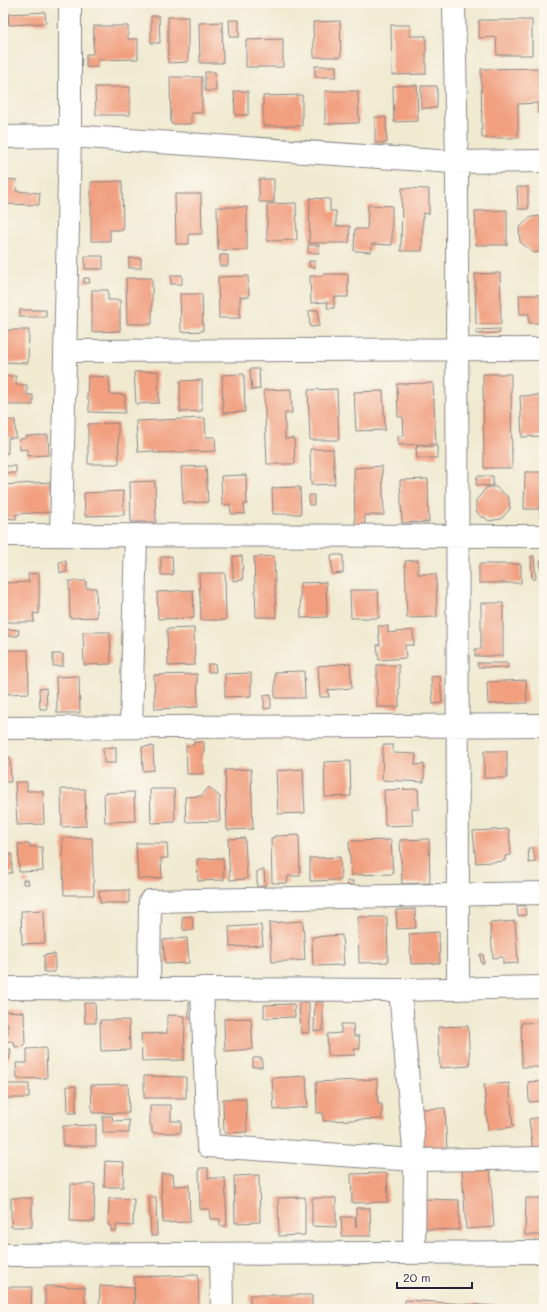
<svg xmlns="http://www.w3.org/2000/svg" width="547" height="1312" viewBox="0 0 547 1312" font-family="Mali,sans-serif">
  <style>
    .building { fill: #f19f7f }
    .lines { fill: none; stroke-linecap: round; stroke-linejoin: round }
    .minor-casing { stroke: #898686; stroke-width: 24 }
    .minor { stroke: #fff; stroke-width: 22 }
  </style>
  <rect width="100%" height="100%" fill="#fbf7ec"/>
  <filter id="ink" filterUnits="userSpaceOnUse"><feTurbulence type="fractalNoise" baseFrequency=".025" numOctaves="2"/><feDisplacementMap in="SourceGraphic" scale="8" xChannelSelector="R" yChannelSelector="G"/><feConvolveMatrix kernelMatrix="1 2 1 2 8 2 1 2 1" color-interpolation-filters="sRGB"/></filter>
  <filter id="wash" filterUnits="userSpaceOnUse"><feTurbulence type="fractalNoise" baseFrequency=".012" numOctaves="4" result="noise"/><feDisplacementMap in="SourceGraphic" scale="16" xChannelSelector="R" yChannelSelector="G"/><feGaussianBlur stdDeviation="0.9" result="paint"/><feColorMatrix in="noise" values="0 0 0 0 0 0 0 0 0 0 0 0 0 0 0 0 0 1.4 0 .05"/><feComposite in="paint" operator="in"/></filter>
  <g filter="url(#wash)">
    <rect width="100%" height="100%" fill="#f0ead1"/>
    <g id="blocks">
      <!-- building -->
      <path class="building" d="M45,12L46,23L9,25L8,14Z
        M151,16H159L160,43H151Z
        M168,17H188V62L168,63Z
        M229,20H239V37H230Z
        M479,20H532V55H497L496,37L479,38Z
        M340,21L341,57H314L313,22Z
        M222,22L223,63H200L199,23Z
        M391,25H410V36H426V74L392,75Z
        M94,26H128V39H138V59L98,60V67H86V54H93Z
        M283,39V67H246V40Z
        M315,66H336V77H315Z
        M544,68V113L538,114V103L518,104V138H482L481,69Z
        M205,72H215L216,91H205Z
        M170,77H202V113H191V124H171Z
        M417,85L418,121L394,122L393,86Z
        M421,86H437V108H421Z
        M95,87H130V115H96Z
        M234,91H248V115H235Z
        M325,91H358L359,123L325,124Z
        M302,95V126H263V96Z
        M375,117H386L387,143H375Z
        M3,179L17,180L16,191L40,193L39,205L3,204Z
        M259,179H274V202H259Z
        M122,181L123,230H110V241H91V182Z
        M517,187H528V209H518Z
        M402,188L429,189V214L423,213L422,251H401Z
        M175,194H201L202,234H189V244H176Z
        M310,198L330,199V211H336V226H350L349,243H309Z
        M296,203L297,240L267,241V204Z
        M368,205L392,206V245L372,244L371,252L354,251L355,229H367Z
        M217,207H247V250H218Z
        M507,210V245H476L475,211Z
        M541,216L544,219V251L534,253L520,242L519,228L531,217Z
        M308,245H319V253H308Z
        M220,255H228V266H220Z
        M85,256H103V269H85Z
        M129,258H141V268H129Z
        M309,261H315V268L309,267Z
        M500,273L501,324H476L475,274Z
        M322,274H348V297H334V308H327L328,302L311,303L310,276H322Z
        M171,275H182V284H171Z
        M248,276L249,297H240V318H219L218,277Z
        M84,278H89L90,283H84Z
        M126,278H152V324H127Z
        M92,290H108V300H120V331L92,332Z
        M180,294H202L203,331L181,332Z
        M519,295H544V323H529V314H520Z
        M20,310H46V317H20Z
        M318,310L319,326L310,327L309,311Z
        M500,329V333L476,334V330Z
        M3,330H29L28,363L3,362Z
        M250,369H259L260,389L252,390Z
        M158,371L159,403L136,404L134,372Z
        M244,374L245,412L223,413L222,375Z
        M483,374H511L512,468H484Z
        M3,376H16V385H27V395H33V405H3Z
        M88,376L109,377L110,394L125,395V413L89,412V399H87Z
        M202,380V411L180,412V381Z
        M433,383L436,444L398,445V436H404L403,417H398L397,384Z
        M291,389L292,413H285V439L294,438L295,464H267L264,390Z
        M337,389L339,440H310L308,390Z
        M383,391L385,430L356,431L354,392Z
        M544,395V436L522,437L520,396Z
        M205,418L206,437H215L216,451L154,453V451L138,452L136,421Z
        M3,420H15L16,438H8V453H3Z
        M118,423L119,464H88V424Z
        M48,435L49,455L27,456V449L20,450L19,439L26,438V436Z
        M437,446V458H417L416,447Z
        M310,449H333L335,484L311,485Z
        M6,466H16V473H6Z
        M206,466L208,502L183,503L181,467Z
        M382,466L384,515H365V524L355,525L354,468Z
        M525,472H544V520L540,519V509H524Z
        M246,475L247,504H244L245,514H231L230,504L222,505L221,476Z
        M477,476H493V486L476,485Z
        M428,479L429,522L402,523L400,480Z
        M155,481L156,522H131L130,482Z
        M50,482L51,512L16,514V519L4,518V485Z
        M300,487L301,514H273L272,488Z
        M487,487H496L509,498L510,509L501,519L489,521L484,517L482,518L476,511V500Z
        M123,491L124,515L85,516L84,493Z
        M309,495H314V505H309Z
        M331,555H343V573L332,574Z
        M172,556L173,575H161V557Z
        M233,556H242L243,580L233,581Z
        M274,556L276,617H256L254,557Z
        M531,556H534L536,579H532Z
        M418,560V574H436L437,617L407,618L405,561Z
        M66,561L67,572L60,573L59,562Z
        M540,561H544V571H541Z
        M479,564H521V583H479Z
        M39,573V614L33,613L34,622H3V583L29,582L28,574Z
        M199,573H225L226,620H201Z
        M69,581H86V588H96L97,617L70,618Z
        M326,582L327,617L301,618L300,583Z
        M193,590L194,618L158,619L157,592Z
        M350,590H378L379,618H351Z
        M481,603H503V656H475V649H481Z
        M378,626H388V633L413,630L414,645H405L406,658L379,660L377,645H380Z
        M194,628L195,665L168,666L167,629Z
        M7,629L19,630L18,636H6Z
        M83,632H110L111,664L84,665Z
        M6,650H28L29,693L7,694Z
        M53,654H63V666H53Z
        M350,663L352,688L328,690L329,697H320L318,666Z
        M477,663H508V668L478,667Z
        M208,664H215L216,672H208Z
        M377,665H399V707H377Z
        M304,671L305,698H275V672Z
        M251,673V696L225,697V674Z
        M197,674L198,707L155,709L154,675Z
        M79,676L80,713H57L56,677Z
        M440,676L442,703L433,704L431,677Z
        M526,680L527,703L488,704L487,682Z
        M46,688L47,709H40L39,689Z
        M271,694V708L264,709V695Z
        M194,742H204V753L202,754L203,774H187L186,746L194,745Z
        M383,745H393V753L416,754L415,765L424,764V782L382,780Z
        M153,746L154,770L143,771L142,747Z
        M116,747V763H104L103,748Z
        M484,751H507V778H484Z
        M3,757H10L11,782H3Z
        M350,761L351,796L325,797L324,762Z
        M251,769L253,829L227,830L225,770Z
        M303,769L305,813L278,814L276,771Z
        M15,782H27V791H43L44,824L17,825Z
        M209,787L221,798L219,800L220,821L186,822L185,797L201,796Z
        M61,789H85L86,826L62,827Z
        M150,789H174L175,822L151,823Z
        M418,789L419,809H412L413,825L385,826L384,790Z
        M134,792L135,821L105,822L104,793Z
        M509,829L511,855L505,856V861L476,863L473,831Z
        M540,829H544V863H541Z
        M299,835L300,876H288L287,883H272L271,838H274V836Z
        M62,838H92L94,895H64Z
        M245,838L247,879L230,880L228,839Z
        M429,839L430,883L402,884L400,840Z
        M391,840L393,874L351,875L349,841Z
        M136,843H167L168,858H161L162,878L138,879Z
        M18,844H30V847H42L43,871L19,872Z
        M528,848H533L535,862L529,863Z
        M12,854V873H4L3,855Z
        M340,857L341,880L310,881V858Z
        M223,858L224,880L198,881L197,859Z
        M264,870L265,886L257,887V871Z
        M23,880H28L29,884H23Z
        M347,881H353V886L348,887Z
        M129,890V903H100L99,891Z
        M525,905L526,915L518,916L517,906Z
        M415,909L416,928L397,929L396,910Z
        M44,910L45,943L22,944L21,911Z
        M192,916L193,930H183L182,917Z
        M358,917H387L388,962L359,963Z
        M303,921L305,960L272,962L269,923Z
        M515,921L518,963L503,964V957L493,958L490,923Z
        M261,925L263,945L230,947L229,927Z
        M439,932L440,963L411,964L409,934Z
        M342,935L344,965L313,966L312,937Z
        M187,938L189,963L165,964L163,940Z
        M55,954V972H44V955Z
        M480,954H483L484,963H481Z
        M189,1002H197L198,1019H189Z
        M315,1002H323V1031H314Z
        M84,1003H95L96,1023H85Z
        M299,1003H309L310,1032L301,1033Z
        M294,1004L295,1017L264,1018V1005Z
        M4,1011L24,1012L25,1046L15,1047L14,1042L11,1041L3,1042V1033L8,1034V1023H4Z
        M167,1015L185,1016L184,1060L142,1061L141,1034L167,1033Z
        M251,1018L253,1049L225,1051L224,1019Z
        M100,1020H129L130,1050L101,1051Z
        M544,1022V1067H522L521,1023Z
        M341,1024H353L354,1036H359L360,1049H354L355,1055L328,1056L327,1034L341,1033Z
        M468,1026L470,1066L440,1068L438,1027Z
        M46,1048L47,1078L17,1079L16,1063H27V1049Z
        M3,1049H11L9,1060L3,1059Z
        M253,1058H262V1067H253Z
        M144,1076L186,1077V1098H144Z
        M306,1076L308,1107L274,1110L272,1078Z
        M377,1079L378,1104H382V1119L323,1121V1113H317L316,1082Z
        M544,1081V1101L529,1102L528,1082Z
        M509,1083L513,1127L488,1130L484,1085Z
        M3,1084H29V1098H7L6,1132H3Z
        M128,1084L129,1113H92L91,1085Z
        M67,1086H76V1113H68Z
        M223,1099H246L247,1132L224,1133Z
        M150,1105H171V1121H181V1133H152V1126L150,1125Z
        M445,1108L447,1149L422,1150L421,1109Z
        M103,1116H112L113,1121L129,1120V1133H103Z
        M544,1117V1151L533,1153L529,1119Z
        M96,1125V1146H63V1126Z
        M105,1161L124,1162L123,1187H104Z
        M490,1166L494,1227L466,1229L462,1168Z
        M199,1168H208V1178H225L227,1226H220V1219H210L209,1209H200Z
        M387,1173L388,1202L352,1203L351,1174Z
        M161,1174H173L174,1186L189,1185L190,1222L163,1223Z
        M259,1175L260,1222L235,1223L234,1176Z
        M71,1184H95L94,1222L70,1221Z
        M3,1185H5L4,1212H3Z
        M149,1197H156L157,1236H151Z
        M305,1197V1235L279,1236L278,1198Z
        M11,1198H32V1227H11Z
        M109,1198L134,1199L133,1226L116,1225L117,1231H111V1225H108Z
        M312,1198H336V1227L312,1226Z
        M526,1198H544V1235H525Z
        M424,1199L459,1200V1230L424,1229Z
        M356,1208H370L371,1236H342L341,1217H355L356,1228Z
        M3,1215H4L7,1253L3,1254Z
        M198,1275L199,1308L135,1309L134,1277Z
        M45,1286L85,1287V1309H45Z
        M100,1286L134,1288V1309H99Z
        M3,1287H32L31,1309H3Z
        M250,1295H312V1309H250Z
        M405,1300L524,1308V1309H405Z"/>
    </g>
  </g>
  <g filter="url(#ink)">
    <use href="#blocks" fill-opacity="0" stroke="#898686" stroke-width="1"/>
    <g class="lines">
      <defs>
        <path id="minor" d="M454,3L457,162L458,989
          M3,137L70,136L453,162L544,161
          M65,351L544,349
          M3,535L544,536
          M61,535L70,136V3
          M131,727L136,535
          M3,728L544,725
          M3,988L400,990L544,987
          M149,988L150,901L544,893
          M202,988L208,1146L415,1160L544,1158
          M400,990L415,1160L414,1252
          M3,1255L544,1252
          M221,1255L222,1309"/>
      </defs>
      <!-- minor casing -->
      <use href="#minor" class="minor-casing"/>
      <!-- minor -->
      <use href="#minor" class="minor"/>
    </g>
  </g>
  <!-- margin -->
  <rect width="547" height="1312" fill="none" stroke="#fbf7ec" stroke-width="16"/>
  <!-- scale -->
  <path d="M397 1282v6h75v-6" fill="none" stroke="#22223b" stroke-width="2"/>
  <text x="403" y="1282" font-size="12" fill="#22223b" stroke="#fbf7ec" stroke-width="3" paint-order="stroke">20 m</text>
</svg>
